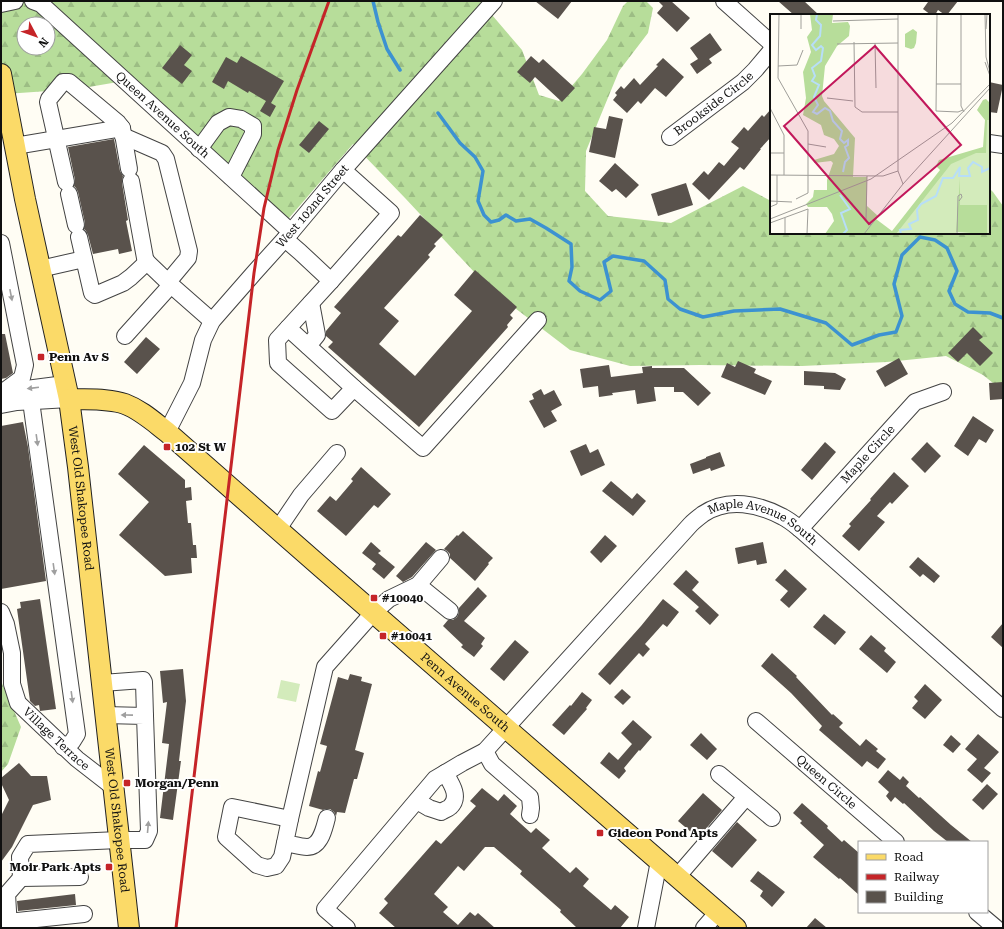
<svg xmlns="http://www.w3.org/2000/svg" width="1004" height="929" viewBox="0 0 1004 929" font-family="'Roboto Serif',serif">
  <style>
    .forest { fill: url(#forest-firs); fill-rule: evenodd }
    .park { fill: #d3ebbb }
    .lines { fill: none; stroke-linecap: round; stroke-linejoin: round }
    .stream { stroke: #3c92d1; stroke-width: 3.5 }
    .building { fill: #59524c }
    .minor-casing { stroke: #434343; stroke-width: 18 }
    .major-casing { stroke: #212121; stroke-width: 22 }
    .minor { stroke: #fff; stroke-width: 16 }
    .major { stroke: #fbda68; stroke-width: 20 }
    .rail { stroke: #c52428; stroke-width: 3 }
    .oneway { fill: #9f9f9f }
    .poi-dot { fill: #c52428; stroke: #fff; stroke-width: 1.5 }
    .labels { text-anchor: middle; stroke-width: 4; stroke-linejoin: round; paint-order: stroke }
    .street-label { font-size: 12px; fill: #101010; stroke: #fff }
    .poi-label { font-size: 12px; font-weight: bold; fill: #101010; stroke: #fff; text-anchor: start }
    .inset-river { fill: none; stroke: #b7def8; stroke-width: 2 }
    .inset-road { fill: none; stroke: #9f9e99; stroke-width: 1 }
    .view { fill: #c2185b; fill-opacity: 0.15; stroke: #c2185b; stroke-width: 2 }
    .inset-edge { fill: none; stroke: #101010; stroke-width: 2 }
  </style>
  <defs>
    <pattern id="forest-firs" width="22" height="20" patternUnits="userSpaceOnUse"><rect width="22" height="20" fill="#b7dd9a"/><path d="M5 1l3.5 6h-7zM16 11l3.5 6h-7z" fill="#9cbd84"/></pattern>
  </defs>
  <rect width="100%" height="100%" fill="#fffdf4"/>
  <!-- forest -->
  <path class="forest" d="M1,1H480L522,50L539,95L559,101L582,74L607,40L623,6L628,1H646L653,8L648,33L619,71L586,151L585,191L608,216L671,223L743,186L771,201V233H989V188L993,192L1003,206V391L983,375L946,356L887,362L802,366L700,365L630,366L570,350L490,289L405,198L353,144L283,225L118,82L77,89L5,94L1,74ZM24,24H48V48H24Z
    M1,681L21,727L8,764L1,772Z"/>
  <!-- park -->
  <path class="park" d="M281,680L300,684L296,702L277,698Z"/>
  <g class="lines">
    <!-- stream -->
    <path class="stream" d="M373,1L378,22L387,49L400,70
      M438,113L460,143L475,157L483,171L478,201L484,215L491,222L499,220L506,215L516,221L530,219L546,228L571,244L572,267L569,281L580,291L600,300L611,291L604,262L613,256L644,261L665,280L668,299L680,309L703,317L734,311L780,309L826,323L852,345L879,335L896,332L902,316L894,284L902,255L920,237L935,240L947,248L957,271L949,291L955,304L968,312L990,313L1003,318"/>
  </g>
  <!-- building -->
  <path class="building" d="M535,1H572L558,19Z
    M658,1H671L690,18L677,32L657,13L663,6Z
    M778,1H804L819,15H794Z
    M927,1H958L947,15H945L938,10L935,15H931L923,9L928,2Z
    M710,33L722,50L709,59L712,63L697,74L690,64L698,59L690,48Z
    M180,45L192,55L184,65L192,71L182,84L162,68Z
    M241,56L284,81L271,103L276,106L270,117L260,111L266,101L249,91L248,93L228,81L224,89L212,82L226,57L237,63Z
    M531,56L539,63L543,59L575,88L562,102L535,77L530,83L517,72Z
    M663,58L684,77L666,97L655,88L641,104L638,101L627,113L613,100L617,95L615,93L621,86L624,89L634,78L640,85L658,66L656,65Z
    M989,82L1003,85L997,113L989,112Z
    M771,109V137L760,149H761L744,170L740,167L709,200L692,184L704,171L708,175L719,162L724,166L739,148L731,142L744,127L748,131L762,115L764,117Z
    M609,116L623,119L615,158L589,152L594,127L606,129Z
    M319,121L329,129L309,153L299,145Z
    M114,139L120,171L123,176L122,183L128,220L126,221L132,251L119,254L118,249L93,254L88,235L86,231L84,229L85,223L78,192L76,188L74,186L75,180L68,147Z
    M615,163L639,185L626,198L616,189L612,192L599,181Z
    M686,183L693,205L658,216L651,194Z
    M420,215L443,235L434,244L436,246L428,255L430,257L384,308L399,321L379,344L415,376L472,311L454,295L475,270L517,307L510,315L513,318L507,325L508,327L419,427L328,347L333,342L326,336V331L341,313L334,307L398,235L401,237Z
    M973,327L983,337L979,340L993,353L980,366L967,353L958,362L948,353Z
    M1,334H5L13,373L6,378L1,379Z
    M146,337L160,349L137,374L124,362Z
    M899,358L908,374L885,387L876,371Z
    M738,361L756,369L754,373L772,381L765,395L721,377L727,363L735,367Z
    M609,365L611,377L643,373L642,367L652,366V368H684L711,393L698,406L683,392H674V387H654L656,401L637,404L635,390L612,393L613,395L599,397L598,386L583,388L580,369Z
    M804,371L835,373L846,379L840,390L824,389V386L804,385Z
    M1003,382V399L990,400L989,383Z
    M541,389L544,395L554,390L562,405L551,411L557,421L544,428L529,401L534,399L532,394Z
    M973,416L994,430L986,443L979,439L968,456L954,446Z
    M23,422L28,447L46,581L1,589V426Z
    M825,442L836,452L812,480L801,470Z
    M927,442L941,456L925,473L911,459Z
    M586,444L590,453L598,449L605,465L581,476L570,451Z
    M144,445L185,480V488L191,487L192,500L186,501L188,523H191L193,545H196L197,558H191L192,573L165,576L119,535L149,502L118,474Z
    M720,452L725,466L711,471L710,468L693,474L690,464L706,458V457Z
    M361,467L391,494L378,508L374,505L346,536L317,511L330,496L336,501L353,481L351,479Z
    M894,472L909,486L892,504L890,502L877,516L885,522L859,551L842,536L851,526L849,524L871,500L870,499Z
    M611,481L632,499L637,493L646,501L633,516L602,491Z
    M463,531L493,558L488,563L489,564L475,581L450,558V554L447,551L444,549L457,535L458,536Z
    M605,535L617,546L601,563L590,552Z
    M371,542L381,551L378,553L395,567L384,579L372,569L376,564L362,553Z
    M426,542L436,550L412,577L403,582L396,576Z
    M763,542L767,563L757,565L756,560L738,564L735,548Z
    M918,557L940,576L934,583L923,574L920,577L909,567Z
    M785,569L807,589L789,608L780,600L788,591L775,580Z
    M686,570L699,582L692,590L719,615L710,625L695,611L699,607L673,584Z
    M478,587L487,596L464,621L485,638L481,644L483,646L474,657L461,647L463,645L443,626L448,620H453L457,617L459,613V608Z
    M40,599L56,709L40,711L39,705L35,706L30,701L17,609L21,608L20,602Z
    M663,599L679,612L667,627L663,624L645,644L650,649L643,657L639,653L610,685L598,674L624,645L641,626Z
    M824,614L846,632L835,645L813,627Z
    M1003,623V648L991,637Z
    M871,635L886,648L884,651L896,662L887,673L859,649Z
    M515,640L529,652L504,681L490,669Z
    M772,653L797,676L796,677L832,715L833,714L843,723L839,727L860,746L866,739L878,749L876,751L886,759L878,769L867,761L862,767L819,730L822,726L791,693L761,666Z
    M183,669L186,701L179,761H181L173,820L160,818L169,744L162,743L167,702L163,703L160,671Z
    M350,674L362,677L361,681L372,684L355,750L364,753L357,779H354L345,813L337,812L336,816L334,812L330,809H325L323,810L309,806L318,771L320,772L327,746L320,744L338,677L348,680Z
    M925,684L942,700L925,719L912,708L918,701L914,697Z
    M622,689L631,697L623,705L614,697Z
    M582,692L592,700L586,708L587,709L564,735L552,725L570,705L571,706Z
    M633,720L652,737L640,751L639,750L624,768L626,771L619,779L600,763L609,752L618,760L632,744L621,733Z
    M701,733L717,749L707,760L690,745Z
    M978,734L999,752L984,768L991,773L982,783L967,770L977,759L965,749Z
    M951,735L961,744L953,753L943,745Z
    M19,763L31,776H47L51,800L33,805L12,847L1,862V816L9,800L1,783V778Z
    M888,770L900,780L903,776L909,782L906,786L919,798L920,797L951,825L972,842H948L934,831L904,803L903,804L895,797L891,802L886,796L889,792L878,782Z
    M987,784L998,794L983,810L972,800Z
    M482,788L498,801L504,794L517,806L510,814L531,833L536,828L550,840L542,848L570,873L576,867L589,879L583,886L611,910L615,905L629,917L620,928H577L560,912L561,910L520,874L522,871L494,847H485L464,871L458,866L434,894L448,907L443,912L458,925L470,912L475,916L478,913L495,928H396L379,913L388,903L384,899L436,840L441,844L476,806L470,801Z
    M703,793L722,810L698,838L678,821Z
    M802,803L828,826L827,828L842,842L844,840L859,853V895L840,878L839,879L813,857L824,845L800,823L802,821L793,813Z
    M737,822L757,840L732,868L712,851Z
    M758,871L785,892L772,907L760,896L763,891L750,881Z
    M75,894L76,905L18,911L17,901Z
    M815,918L827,928H806Z"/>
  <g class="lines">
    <defs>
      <g id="minor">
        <path id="s1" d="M33,1L41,4L291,232"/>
        <path d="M724,1L771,43"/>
        <path d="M1,4L15,1"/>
        <path d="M123,136L162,153L166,159L189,251L188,258L168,282"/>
        <path id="s2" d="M670,137L743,82L755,70L771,51"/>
        <path d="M989,143L1003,145"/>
        <path d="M15,146L122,128"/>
        <path d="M199,149L218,123L229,117L241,119L253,126V134L231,177"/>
        <path d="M343,170L391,213L331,281L277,340L278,363L332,411L354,388L423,448L538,320"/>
        <path d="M131,181L145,258L147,262L171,285L212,321"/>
        <path d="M66,182L48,102L49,99L63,82H69L118,123L122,128L129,169"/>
        <path d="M69,194L76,225"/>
        <path d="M79,237L92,293L95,295L123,283L131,277L147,262"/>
        <path d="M285,239L300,252L331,281"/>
        <path d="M1,243L25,365L22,378L3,392"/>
        <path d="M40,269L84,259"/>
        <path d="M288,328L354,388"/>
        <path d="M125,336L171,285"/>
        <path d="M308,346L317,335L311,303"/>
        <path d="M3,392L65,384"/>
        <path d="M31,401L77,734L72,742L63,747"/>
        <path d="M1,405L17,402L69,399"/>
        <path id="s3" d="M167,432L192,383L203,340L212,321L254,273L291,232L343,170L494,1"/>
        <path d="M278,529L301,495L337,453"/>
        <path id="s4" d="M800,529L915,402L943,392"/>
        <path d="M418,585L450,611"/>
        <path id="s5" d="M1,612L6,624L12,653V684L18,703L77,759L113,787"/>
        <path d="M102,683L143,680L144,682L145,716"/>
        <path id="s6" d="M756,721L896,842"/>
        <path d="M485,751L492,764L530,797L531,808L530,815"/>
        <path d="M719,774L772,818"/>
        <path d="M417,801L429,808L441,812C444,810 448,809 450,807C461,797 451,783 445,773"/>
        <path d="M290,819L285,843C292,844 300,847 307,847C321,847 324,828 327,818"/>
        <path d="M285,843L282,857L276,866L267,868L257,865L226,837L232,807L290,819L325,667L373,613L389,599L418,585L441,558"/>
        <path d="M80,877L21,878L20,857L28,844L119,840H145L149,831L145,716L105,715"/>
        <path d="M677,877L746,797"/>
        <path d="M977,912L996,928"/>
        <path d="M8,922L84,914"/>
        <path d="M9,928L7,894L21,878"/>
        <path id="s7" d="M347,928L325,909L435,779L462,763L485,751L691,524C695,520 699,517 703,514C728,497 759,504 783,517C789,520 795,525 800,529L1003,709"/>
        <path d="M646,928L659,861"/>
        <path d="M704,928L718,912"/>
      </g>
      <g id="major">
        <path id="s8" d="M1,74L25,199L69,399L78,467L129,928"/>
        <path id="s9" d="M69,399C87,400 108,398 125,404C141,410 154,422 167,432L322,568L736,928"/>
      </g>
    </defs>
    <!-- minor casing -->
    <use href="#minor" class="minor-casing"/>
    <!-- major casing -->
    <use href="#major" class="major-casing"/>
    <!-- minor -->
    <use href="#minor" class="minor"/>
    <!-- major -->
    <use href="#major" class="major"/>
    <!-- rail -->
    <path class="rail" d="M176,928L254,273L264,208L278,150L297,90L329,1"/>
  </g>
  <!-- one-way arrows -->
  <defs><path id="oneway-solid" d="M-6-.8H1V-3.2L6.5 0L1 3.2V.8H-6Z"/></defs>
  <g class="oneway">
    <use href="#oneway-solid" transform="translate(11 295) rotate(79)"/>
    <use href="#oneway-solid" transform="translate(33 388) rotate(173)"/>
    <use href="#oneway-solid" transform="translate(37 440) rotate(82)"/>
    <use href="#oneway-solid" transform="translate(54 569) rotate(82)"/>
    <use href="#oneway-solid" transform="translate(72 697) rotate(82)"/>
    <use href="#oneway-solid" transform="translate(127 715) rotate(-179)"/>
    <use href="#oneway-solid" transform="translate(148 827) rotate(-85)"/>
  </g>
  <!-- markers -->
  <g class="poi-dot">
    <rect x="37" y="353" width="8" height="8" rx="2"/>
    <rect x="163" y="443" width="8" height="8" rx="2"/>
    <rect x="370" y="594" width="8" height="8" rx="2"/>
    <rect x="379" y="632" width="8" height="8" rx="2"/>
    <rect x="123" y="779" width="8" height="8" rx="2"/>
    <rect x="596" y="829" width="8" height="8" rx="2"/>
    <rect x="105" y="863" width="8" height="8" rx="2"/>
  </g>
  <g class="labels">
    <!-- street labels -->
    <g class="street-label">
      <text dy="4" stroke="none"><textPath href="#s2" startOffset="55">Brookside Circle</textPath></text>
      <text dy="4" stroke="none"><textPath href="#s1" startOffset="173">Queen Avenue South</textPath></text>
      <text dy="4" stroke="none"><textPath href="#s3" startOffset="273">West 102nd Street</textPath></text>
      <text dy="4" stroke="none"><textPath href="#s4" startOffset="101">Maple Circle</textPath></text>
      <text dy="4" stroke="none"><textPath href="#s8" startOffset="432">West Old Shakopee Road</textPath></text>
      <text dy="4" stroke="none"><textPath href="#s7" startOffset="645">Maple Avenue South</textPath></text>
      <text dy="4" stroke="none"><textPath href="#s9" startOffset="503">Penn Avenue South</textPath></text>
      <text dy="4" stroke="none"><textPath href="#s5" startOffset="146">Village Terrace</textPath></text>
      <text dy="4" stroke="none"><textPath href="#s6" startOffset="93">Queen Circle</textPath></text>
      <text dy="4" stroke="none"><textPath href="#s8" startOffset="756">West Old Shakopee Road</textPath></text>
    </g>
    <!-- poi labels -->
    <g class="poi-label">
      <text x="49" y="361">Penn Av S</text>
      <text x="175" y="451">102 St W</text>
      <text x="382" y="602">#10040</text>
      <text x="391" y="640">#10041</text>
      <text x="135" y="787">Morgan/Penn</text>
      <text x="608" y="837">Gideon Pond Apts</text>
      <text x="101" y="871" text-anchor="end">Moir Park Apts</text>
    </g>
  </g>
  <!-- overview -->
  <g transform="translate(770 14)">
    <rect width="220" height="220" fill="#fffdf4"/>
    <path d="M40,0H63L62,9L78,8L80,12L79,22L67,32L55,52L52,82L54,87L85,124L83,163H97V192L108,202L106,205L122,217L170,156L166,152L169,146L213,133L215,106L207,96L213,86L216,85L219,88L220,220L182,218L180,220H55L64,207L62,200L57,193H38L36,190L43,183L44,176H57V166L63,149L61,147L44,149V146L64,140L69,132L64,125L54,121L51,111L33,101L36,84L33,58L41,38L37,23L42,16ZM143,15L147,18L146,29L144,34L141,35L135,33V20Z" fill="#b7dd9a"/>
    <path d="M217,106H220V220H217V191H190V164L186,220H126L181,150L206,139H216Z" fill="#d3ebbb"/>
    <path class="inset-river" d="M47,0L46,6L51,11L50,22L42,31L46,36L51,32L53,34L51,47L42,54L45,62L42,67L49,71L44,83L48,91L43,98L47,100L55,94L60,97L63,107L72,117L70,125L74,129L78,126V131L75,133L79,144L75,148L73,158M70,181L80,195L71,199L77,216L73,220M131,220L130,216L141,215L139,210L148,206L147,196L151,190L166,182L173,164H183L190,153L189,162H200L198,154L203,148L212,153V158L220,154"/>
    <path class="inset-road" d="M9,0L8,64L38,117V179L26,185M128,0V157L133,170M167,0L166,97L188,98L193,96M191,0V92L194,98M215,0L216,43L220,58M63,7L128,5M31,15V0M216,15L217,0M84,28L85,93L92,98H128M105,29L106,74M67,30L128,29M215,48L220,62M8,52L27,51L33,36M166,70H191M57,84L83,87M0,94L14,121V161M38,130L56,133M0,139H14M0,161L113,162L128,157M97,162L96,206L101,211M0,187L22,188M0,193L7,190V161M0,205L101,165L182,109L220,70M0,209L38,195L37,220M15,220V204M94,220L133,170L220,74M187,220L188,182L191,180L192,183L189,187"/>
    <path class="view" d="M105,32L191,131L99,210L14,112Z"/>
    <rect width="220" height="220" class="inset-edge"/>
  </g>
  <!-- border -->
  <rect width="1004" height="929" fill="none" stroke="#101010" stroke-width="4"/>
  <!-- legend -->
  <rect x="858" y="841" width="130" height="72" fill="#ffffff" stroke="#9f9f9f"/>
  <rect x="866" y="854" width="20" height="6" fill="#fbda68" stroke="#9f9f9f"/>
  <text x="894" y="861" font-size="12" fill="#101010">Road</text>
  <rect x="866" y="874" width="20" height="6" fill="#c52428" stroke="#9f9f9f"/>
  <text x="894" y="881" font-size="12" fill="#101010">Railway</text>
  <rect x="866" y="891" width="20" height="12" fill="#59524c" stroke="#9f9f9f"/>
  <text x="894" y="901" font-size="12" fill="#101010">Building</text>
  <!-- north arrow -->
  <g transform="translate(36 36) rotate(131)"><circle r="19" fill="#ffffff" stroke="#9f9f9f"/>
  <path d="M0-3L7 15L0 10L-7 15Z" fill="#c52428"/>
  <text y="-6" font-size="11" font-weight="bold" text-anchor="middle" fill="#101010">N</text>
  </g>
</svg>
